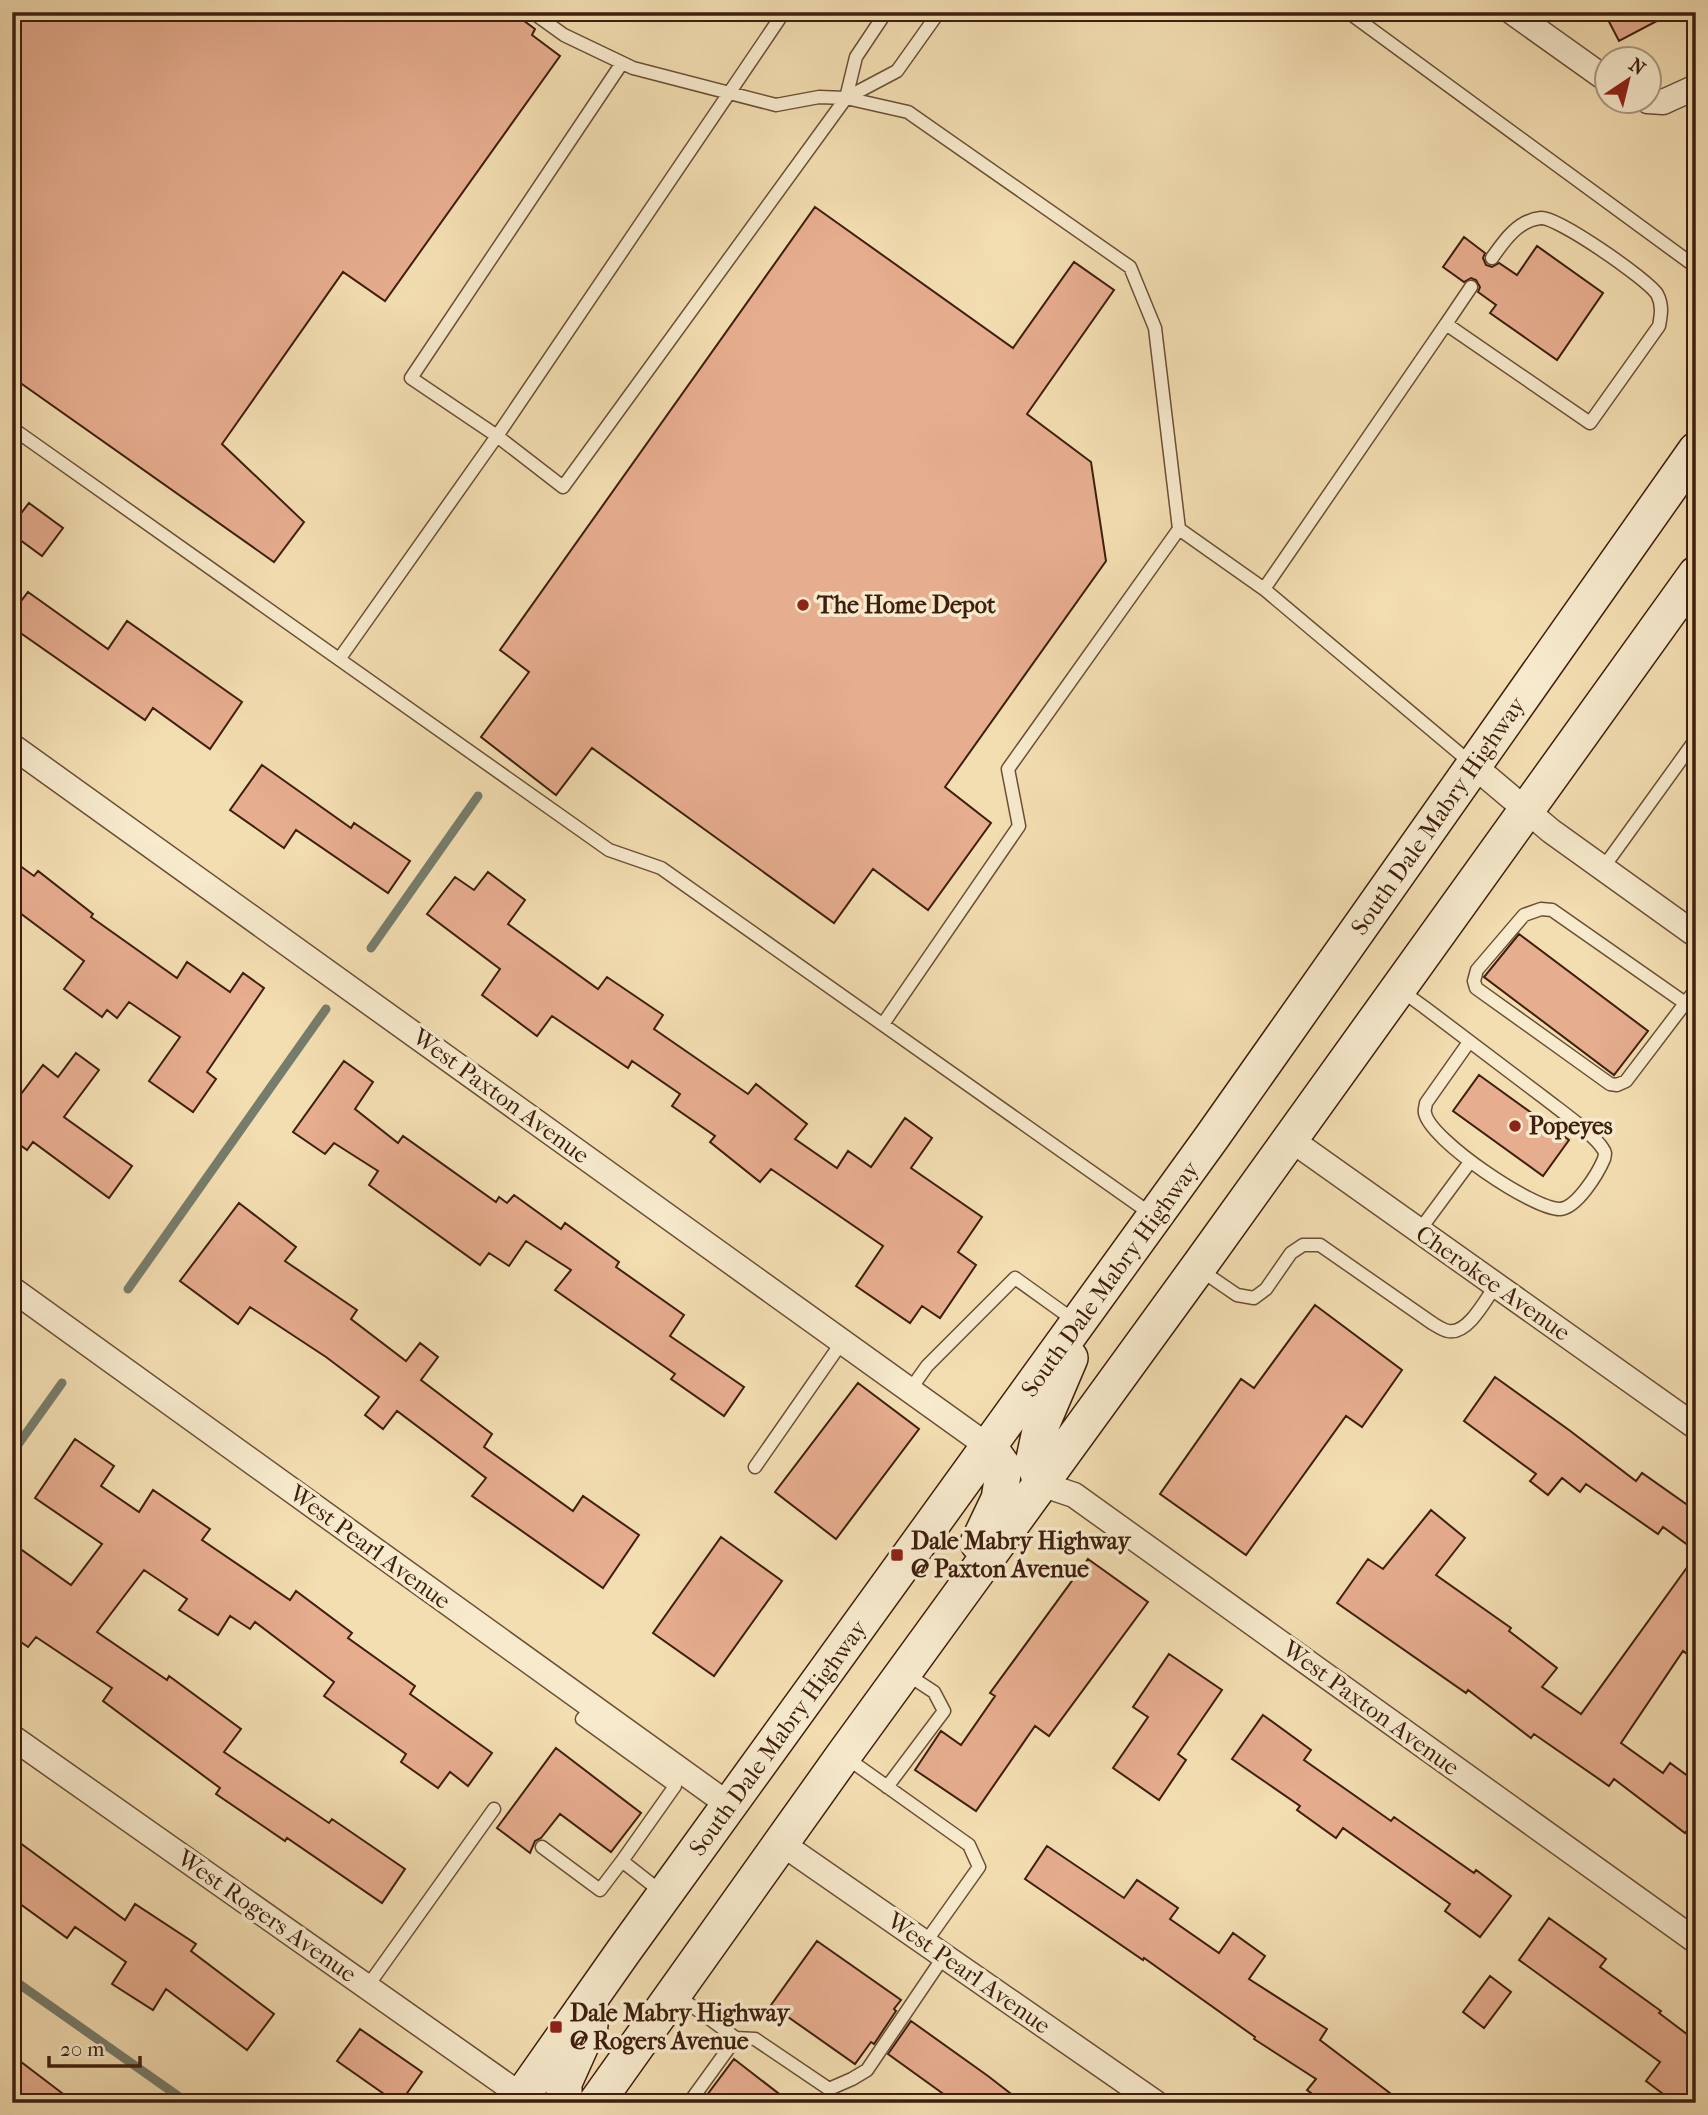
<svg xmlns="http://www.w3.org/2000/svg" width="1708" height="2115" viewBox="0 0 1708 2115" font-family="'IM FELL French Canon',serif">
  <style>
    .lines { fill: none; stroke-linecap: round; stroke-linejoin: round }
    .stream { stroke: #767d6c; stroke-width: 9 }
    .building { fill: #e7ad8f; stroke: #3e1e0d; stroke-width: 2 }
    .lane-casing { stroke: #6b4e36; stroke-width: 15 }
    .street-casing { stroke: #6b4e36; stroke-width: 27 }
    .secondary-casing { stroke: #3e1e0d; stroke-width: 38 }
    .lane { stroke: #f7eacd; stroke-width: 12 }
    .street { stroke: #f7eacd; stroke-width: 24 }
    .secondary { stroke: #f7eacd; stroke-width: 35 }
    .poi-dot { fill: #8f2418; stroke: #f7eacd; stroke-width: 2.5 }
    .labels { text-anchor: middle; stroke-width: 7; stroke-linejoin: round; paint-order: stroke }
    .poi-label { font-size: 24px; font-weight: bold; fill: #3e1e0d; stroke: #f7eacd; text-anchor: start }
    .street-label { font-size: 24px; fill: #3e1e0d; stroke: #f7eacd }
  </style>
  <rect width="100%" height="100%" fill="#f3deb2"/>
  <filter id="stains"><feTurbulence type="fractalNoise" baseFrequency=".00286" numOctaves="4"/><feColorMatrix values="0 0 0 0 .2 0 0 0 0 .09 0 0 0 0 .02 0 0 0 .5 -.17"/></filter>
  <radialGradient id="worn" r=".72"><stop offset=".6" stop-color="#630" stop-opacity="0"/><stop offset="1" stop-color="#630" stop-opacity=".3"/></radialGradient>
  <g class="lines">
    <!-- stream -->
    <path class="stream" d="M371,948L478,796
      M128,1289L326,1009
      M12,1453L62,1383
      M12,1979L188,2103"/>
  </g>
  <!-- building -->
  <path class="building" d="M12,12H512L535,29L532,35L560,56L385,301L343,272L222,444L304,522L274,562L12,377Z
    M1604,12H1674L1619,41Z
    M815,207L1013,348L1074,262L1114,290L1027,414L1091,462L1106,561L945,787L991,823L928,910L873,869L834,923L592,748L556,795L481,737L529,672L500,650Z
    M1464,237L1485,253L1483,258L1486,265L1492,267L1499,263L1517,275L1537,246L1603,293L1557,360L1490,313L1496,305L1478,292L1480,287L1476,280L1471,278L1464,282L1443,267Z
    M29,503L63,528L42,556L12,534V525Z
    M28,592L108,649L127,621L242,702L210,749L153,708L145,720L12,627V613Z
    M262,765L351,828L354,823L410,861L388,893L296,830L284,848L230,810Z
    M12,860L34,876L38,871L93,914L91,917L177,978L187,962L230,992L243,973L264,988L207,1072L216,1079L193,1112L149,1081L180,1037L129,1002L117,1018L107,1010L102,1017L64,989L84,961L12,907Z
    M488,872L525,900L508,924L598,989L607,977L663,1015L654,1029L748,1094L756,1084L807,1124L795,1139L837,1168L848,1151L871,1167L905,1118L932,1138L911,1168L982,1217L958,1252L976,1265L940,1318L922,1306L910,1323L856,1286L883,1246L771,1169L760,1182L710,1142L715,1136L672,1106L680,1094L632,1061L628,1068L552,1016L537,1036L482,995L500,969L427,914L455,877L474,890Z
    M1519,934L1648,1031L1614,1075L1484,977Z
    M76,1053L99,1070L64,1117L132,1166L109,1198L33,1142L27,1150L12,1139V1106L43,1065L58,1077Z
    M344,1061L373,1082L355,1109L398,1143L403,1136L496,1202L499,1197L507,1203L514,1195L561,1229L565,1223L619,1262L616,1267L684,1315L670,1336L744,1387L724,1416L671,1379L675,1374L555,1290L571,1270L526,1241L509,1266L489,1253L480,1265L369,1185L378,1171L334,1143L325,1154L293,1132Z
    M1479,1075L1569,1140L1543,1176L1453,1111Z
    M239,1203L296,1247L285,1261L357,1310L351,1319L406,1361L420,1343L438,1357L421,1380L492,1434L484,1447L573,1511L583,1496L639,1535L603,1588L472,1496L486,1478L397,1411L383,1429L365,1415L379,1397L326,1357L250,1307L238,1324L180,1281Z
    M1315,1305L1402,1370L1362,1427L1346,1416L1246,1555L1160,1494L1241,1379L1254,1388Z
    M1495,1377L1569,1430L1636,1481L1642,1473L1696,1511V1551L1663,1527L1658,1534L1586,1484L1580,1492L1562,1478L1548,1495L1530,1481L1536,1474L1464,1421Z
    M858,1383L919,1429L836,1539L775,1492Z
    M75,1439L114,1466L101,1486L139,1512L153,1490L210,1529L202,1540L290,1600L296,1591L352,1633L348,1638L415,1686L410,1694L492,1753L468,1786L450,1772L438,1788L401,1762L406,1754L324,1696L334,1682L255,1622L250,1629L230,1616L218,1635L179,1610L187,1599L144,1570L97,1632L167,1680L169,1676L241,1729L224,1752L329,1823L332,1819L405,1869L382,1903L287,1838L285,1841L216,1794L220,1788L103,1701L112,1688L36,1637L28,1647L12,1636V1543L71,1585L102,1544L35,1498Z
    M1431,1510L1465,1538L1436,1575L1511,1628L1509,1631L1557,1668L1542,1687L1581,1714L1696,1555V1661L1683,1651L1621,1743L1663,1773L1670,1763L1696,1782V1819L1685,1833L1614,1779L1609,1786L1534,1734L1531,1738L1468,1690L1466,1693L1337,1603L1368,1559L1383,1569Z
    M721,1537L782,1581L714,1676L653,1633Z
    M1088,1559L1148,1602L1049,1736L1035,1726L976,1811L915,1770L941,1731L961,1745L995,1696L990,1693Z
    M1169,1654L1222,1690L1178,1754L1186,1760L1159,1800L1113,1768L1148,1717L1133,1707Z
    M1263,1715L1311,1750L1304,1760L1391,1821L1394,1817L1474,1873L1476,1870L1511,1896L1480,1937L1445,1911L1450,1904L1343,1828L1336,1838L1297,1810L1300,1806L1232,1759Z
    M556,1748L641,1813L611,1852L560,1814L541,1838L535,1841L530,1853L497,1828Z
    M12,1837L125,1920L135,1904L196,1944L191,1951L274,2014L247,2050L166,1989L153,2010L112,1984L126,1962L75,1927L67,1938L12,1898Z
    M1047,1846L1124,1898L1137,1880L1178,1908L1170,1919L1219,1953L1233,1933L1265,1956L1249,1979L1327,2029L1320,2040L1403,2103H1324L1307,2090L1316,2079L1254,2039L1255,2037L1144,1958L1143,1960L1025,1879Z
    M1549,1918L1606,1959L1600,1967L1661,2011L1659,2013L1696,2041V2091L1687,2103H1675L1646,2081L1660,2062L1519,1960Z
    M817,1941L901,2000L894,2009L896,2011L874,2044L871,2042L855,2064L771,2005Z
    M1490,1976L1511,1992L1484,2028L1463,2012Z
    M911,2021L988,2076L1023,2103H956L888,2054Z
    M360,2029L422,2072L400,2103H397L337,2061Z
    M12,2055L75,2103H12Z
    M734,2059L791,2103H701Z"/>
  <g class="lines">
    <defs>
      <path id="lane" d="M532,12L564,35L633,68L776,105L819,97L846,98L908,112L1130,267L1155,328L1179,529L1264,589L1471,763
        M1348,12L1696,267
        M622,63L411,378L497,436L784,12
        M846,98L897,71L939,12
        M1446,324L1471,287
        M12,428L609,850L661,868L1154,1216
        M1264,589L1446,324L1590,423L1659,326C1661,315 1663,305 1657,294C1647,279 1558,217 1541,218C1518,220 1504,241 1492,258
        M340,658L497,436L563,487L846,98L856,57L886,12
        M1603,868L1696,739
        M1399,989L1424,1007C1465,1038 1506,1069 1547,1100C1561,1111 1595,1135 1603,1149C1606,1153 1605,1154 1604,1159C1598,1173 1577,1208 1560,1209C1534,1210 1430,1140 1425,1113C1424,1110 1426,1105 1426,1103L1469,1042
        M1685,1003L1552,910L1541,909L1524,915L1477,970L1474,981L1476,988L1610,1084L1617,1085L1626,1081L1696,989
        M883,1024L1019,826L1008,769L1179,529
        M1419,1231L1470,1162
        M1199,1269L1237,1295L1254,1298L1266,1289L1291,1253L1303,1245H1320L1432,1323C1437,1326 1443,1330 1448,1331C1468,1335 1486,1299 1496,1285
        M910,1390L927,1366L1015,1278L1075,1321
        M755,1467L842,1342
        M592,1707L582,1719L675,1786L622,1861
        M844,1756L969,1845L979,1867L925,1943
        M887,1787L944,1711L934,1692L905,1673
        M542,1847L600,1890L622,1861L664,1894
        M367,1987L494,1809
        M674,1993L736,2038
        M446,2103L447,2101
        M689,2103L736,2038L755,2039L829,2089L852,2079L867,2070L944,1956"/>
      <path id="street" d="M1512,12L1606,79
        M1648,101L1663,102L1696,87
        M12,746L989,1447
        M1474,766L1551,831L1696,935
        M1290,1139L1696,1427
        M12,1289L729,1805
        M1041,1484L1074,1495L1696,1941
        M12,1737L522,2096
        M781,1843L1156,2103"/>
      <path id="secondary" d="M1041,1484L1034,1459L1041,1426L1070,1358
        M978,1543L999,1499L1004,1468L989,1447
        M517,2103L623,1952L1212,1137L1696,450
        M564,2103V2083L590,2025
        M596,2103L843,1756L1202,1262L1696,574"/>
    </defs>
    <!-- lane casing -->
    <use href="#lane" class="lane-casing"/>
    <!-- street casing -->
    <use href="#street" class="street-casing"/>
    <!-- secondary casing -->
    <use href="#secondary" class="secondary-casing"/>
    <!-- lane -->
    <use href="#lane" class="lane"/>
    <!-- street -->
    <use href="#street" class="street"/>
    <!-- secondary -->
    <use href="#secondary" class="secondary"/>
  </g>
  <!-- markers -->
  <g class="poi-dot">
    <circle cx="803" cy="605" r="7"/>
    <circle cx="1515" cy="1126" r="7"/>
    <rect x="890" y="1548" width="14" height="14" rx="3.5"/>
    <rect x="549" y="2020" width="14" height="14" rx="3.5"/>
  </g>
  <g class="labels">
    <!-- poi labels -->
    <g class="poi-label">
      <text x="817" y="613">The Home Depot</text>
      <text x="1529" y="1134">Popeyes</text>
      <text x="911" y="1549">Dale Mabry Highway<tspan x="911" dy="28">@ Paxton Avenue</tspan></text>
      <text x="570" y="2021">Dale Mabry Highway<tspan x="570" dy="28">@ Rogers Avenue</tspan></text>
    </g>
    <!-- street labels -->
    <g class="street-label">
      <text transform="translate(1438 816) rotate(-55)" y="8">South Dale Mabry Highway</text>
      <text transform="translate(501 1096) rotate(36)" y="8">West Paxton Avenue</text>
      <text transform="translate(1110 1279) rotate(-54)" y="8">South Dale Mabry Highway</text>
      <text transform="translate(1493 1283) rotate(35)" y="8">Cherokee Avenue</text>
      <text transform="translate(370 1547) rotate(36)" y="8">West Pearl Avenue</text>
      <text transform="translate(1371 1708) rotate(36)" y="8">West Paxton Avenue</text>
      <text transform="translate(778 1738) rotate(-54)" y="8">South Dale Mabry Highway</text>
      <text transform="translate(267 1916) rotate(35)" y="8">West Rogers Avenue</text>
      <text transform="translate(969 1973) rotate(35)" y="8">West Pearl Avenue</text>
    </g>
  </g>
  <!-- margin -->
  <rect width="1708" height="2115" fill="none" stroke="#f3deb2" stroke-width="42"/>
  <rect x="14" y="14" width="1680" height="2087" fill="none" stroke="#3e1e0d" stroke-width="3.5"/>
  <rect x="21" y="21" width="1666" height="2073" fill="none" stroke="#3e1e0d" stroke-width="2"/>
  <!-- north arrow -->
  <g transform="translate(1628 80) rotate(35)"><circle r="33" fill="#f7eacd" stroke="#ad9880" stroke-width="2"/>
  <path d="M0-5L12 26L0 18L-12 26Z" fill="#8f2418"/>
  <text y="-10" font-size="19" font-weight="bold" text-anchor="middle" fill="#3e1e0d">N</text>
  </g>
  <!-- scale -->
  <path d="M49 2056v10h91v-10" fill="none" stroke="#3e1e0d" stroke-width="3.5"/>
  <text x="60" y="2056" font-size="21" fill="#3e1e0d" stroke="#f7eacd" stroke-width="5" paint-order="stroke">20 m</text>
  <rect width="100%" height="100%" filter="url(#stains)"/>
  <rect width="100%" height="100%" fill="url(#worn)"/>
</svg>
